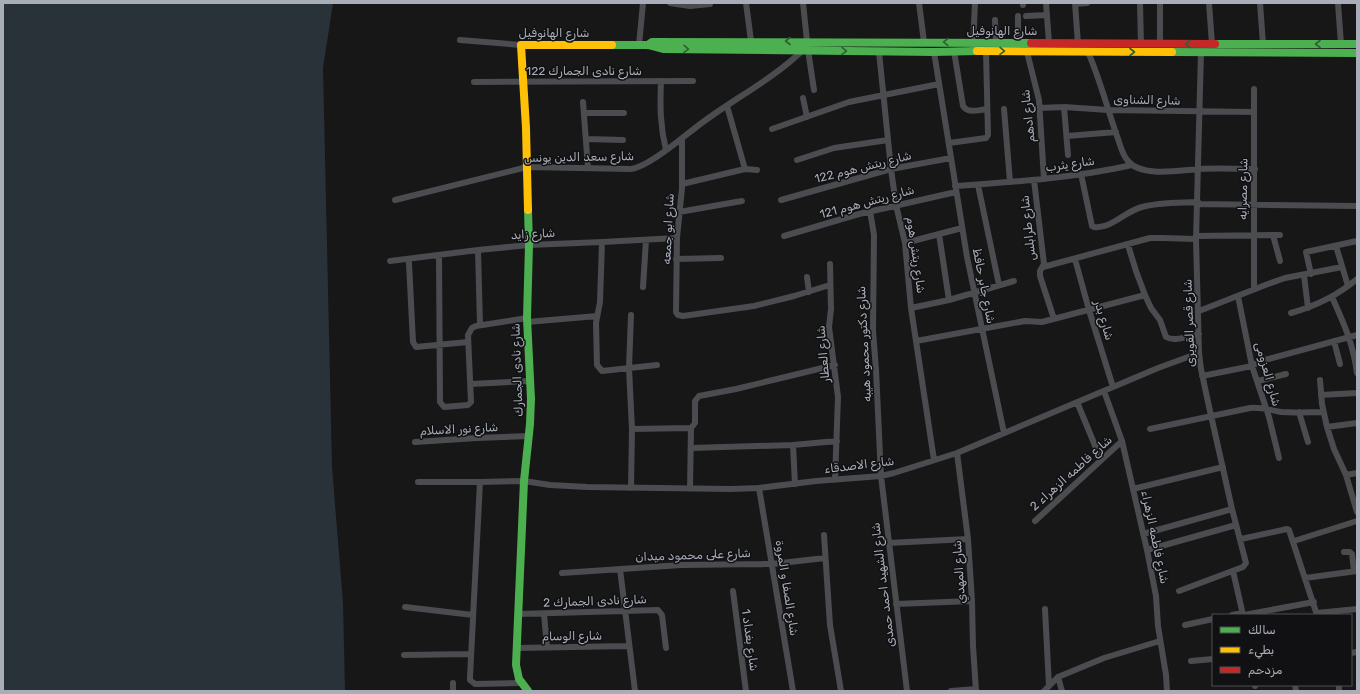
<svg xmlns="http://www.w3.org/2000/svg" width="1360" height="694" viewBox="0 0 1360 694" font-family="Rubik,'Noto Sans Arabic',sans-serif">
  <style>
    .water { fill: #2a3239 }
    .lines { fill: none; stroke-linecap: round; stroke-linejoin: round }
    .street { stroke: #4b4c50; stroke-width: 6 }
    .fast { stroke: #4caf50; stroke-width: 8 }
    .slow { stroke: #ffc107; stroke-width: 8 }
    .jam { stroke: #c62828; stroke-width: 8 }
    .oneway { stroke: #2e6032 }
    .labels { text-anchor: middle; stroke-width: 3; stroke-linejoin: round; paint-order: stroke }
    .street-label { font-size: 12px; fill: #a8adb8; stroke: #111113 }
  </style>
  <rect width="100%" height="100%" fill="#171717"/>
  <!-- water -->
  <path class="water" d="M3,3H333L323,68L332,467L343,603L345,691H3Z"/>
  <g class="lines">
    <!-- street -->
    <path class="street" d="M670,3L690,6L710,4
      M746,3L751,41
      M803,3L807,41
      M919,3L924,42
      M1023,3V5
      M1046,3L1049,43
      M1075,3L1078,44
      M1140,3L1141,44
      M1160,3V44
      M1209,3L1212,44
      M1260,3L1263,44
      M1338,3L1341,44
      M1075,4L1087,3
      M1018,16V43
      M1026,16L1047,15
      M995,20L996,43
      M460,40L521,45
      M639,45L643,3
      M973,47L975,3
      M808,50L814,90
      M954,51L963,106C968,114 978,110 987,109
      M879,52L891,169L896,205L905,243L911,308L934,460
      M934,52L967,257L1004,433
      M1027,52L1039,100L1044,179
      M1088,52C1100,79 1107,108 1117,136C1120,144 1122,155 1128,161C1142,178 1181,170 1199,169C1218,168 1236,169 1255,169
      M661,81C660,106 660,126 666,150
      M474,82L693,81
      M1254,89V289
      M803,98L807,117
      M583,102L588,168
      M727,106L745,169
      M1064,107L1068,155
      M1039,108L1064,107L1108,110L1254,112
      M1004,109L1010,182
      M584,113H624
      M772,129L849,102L939,84
      M1067,136L1116,132
      M586,139L623,140
      M682,139V188L677,238L676,312L678,315L683,316L754,306L794,296L830,285
      M949,143L986,138L988,135L986,51
      M797,160L834,148L888,140
      M1081,174L1092,226L1094,227C1112,229 1125,211 1142,207C1160,202 1179,203 1198,202
      M1034,180L1044,264L1040,271V276L1054,319
      M682,184L745,169L757,170
      M978,185L999,285
      M955,186C1014,182 1074,178 1132,165
      M395,200L527,167L631,169C649,167 684,136 699,125C733,99 772,80 803,50
      M781,200L891,169L951,158
      M1198,204L1357,206
      M870,211L874,235L873,331L876,370L881,476L907,691
      M679,212L742,201
      M939,234L949,300
      M1273,235L1280,261
      M784,236L859,214L956,192
      M1196,236L1280,235
      M602,242L600,302L596,323L597,365L602,371L657,365
      M905,243L962,228
      M1128,245L1136,271L1145,295L1151,308L1160,320L1166,337C1175,342 1189,336 1199,334
      M1336,246L1348,286
      M478,250L480,325
      M439,255L440,402L444,407L468,405L471,402L468,335L472,328L476,326L527,318
      M676,259L721,258
      M1075,259L1089,310L1113,387
      M390,261L478,250L529,245L602,242L677,238
      M409,263L413,342L416,347L468,342
      M830,264L831,309L829,327L838,397L835,480
      M1043,267L1150,238H1163L1196,239
      M1311,274L1306,252L1357,241
      M1304,275L1308,308
      M807,277L809,292
      M643,287L646,240
      M1238,296L1252,366L1269,417L1279,458
      M1332,297C1344,324 1353,343 1357,373
      M911,308L949,300L1014,281
      M1199,311L1268,284L1285,278L1342,267
      M1291,313C1316,306 1337,296 1357,279
      M631,315L629,368L632,429L631,488
      M527,322L597,316
      M916,341L1025,321L1042,322L1145,295
      M1334,341L1340,364
      M1202,376L1252,366L1261,361L1357,335
      M1320,380L1322,404L1327,427L1334,449L1346,475L1357,512
      M1258,381L1286,374
      M471,384L529,381
      M1104,391L1122,441L1147,550L1156,596L1158,626L1166,675L1167,691
      M1321,395L1357,393
      M1077,402L1101,460
      M1299,412L1308,442
      M1327,427L1357,423
      M632,429L691,428L695,423V401L699,396L736,389L835,365
      M1150,429L1250,408C1261,407 1270,410 1281,412C1295,413 1309,412 1323,412
      M415,442L477,438L529,436
      M793,445L795,484
      M691,448L793,445L837,441
      M957,453L968,539L972,601L973,646L976,691
      M1346,475L1357,473
      M418,482H480L524,481L550,485L587,487L731,489L759,488L816,481L881,476L894,473L957,453L1158,368L1199,353
      M480,482L470,677V680L475,684L521,683
      M759,488L793,691
      M690,489L691,428
      M1133,489L1223,467
      M1035,521L1122,441
      M1143,534L1232,509
      M824,535L830,625L841,691
      M1241,539L1287,529L1289,530L1317,615
      M1294,541L1357,521
      M888,543L968,539
      M1147,550L1236,525
      M1344,552H1350L1352,554L1354,571
      M620,569L635,691
      M1233,571L1243,615
      M562,573L681,565L772,564L825,558
      M1305,578L1357,571
      M733,591L746,691
      M1179,591L1243,567L1246,563L1232,509L1208,402L1201,369L1199,353L1196,239L1201,52
      M896,604L972,601
      M405,607L473,615
      M1045,609L1049,686
      M1317,613L1357,609
      M518,614L658,610L662,615L666,648
      M544,614L547,647
      M1232,615L1242,613
      M1244,615L1314,602
      M1185,625L1213,619
      M516,648L629,646
      M1351,653L1357,652
      M404,655L471,654
      M1191,661L1213,659
      M1058,677L1062,691
      M453,683V691
      M1255,685V686
      M1295,685L1296,691
      M1339,685V691
      M951,691L976,689
      M1044,691L1058,677L1104,658L1160,641"/>
    <!-- fast -->
    <path class="fast" d="M1215,44H1357
      M612,45H648L663,49L934,52L977,51
      M648,45L652,42L1031,43
      M1172,52L1357,53
      M528,691L519,679L516,665L524,481L530,424L531,399L527,318L529,245L528,210"/>
    <!-- slow -->
    <path class="slow" d="M977,51L1172,52
      M528,210L526,128L521,45H612"/>
    <!-- jam -->
    <path class="jam" d="M1031,43L1215,44"/>
  </g>
  <!-- one-way arrows -->
  <defs><path id="oneway-chevron" d="M-2-3.5L2.5 0L-2 3.5" fill="none" stroke-width="1.6" stroke-linecap="round" stroke-linejoin="round"/></defs>
  <g class="oneway">
    <use href="#oneway-chevron" transform="translate(788 41) rotate(180)"/>
    <use href="#oneway-chevron" transform="translate(946 42) rotate(-179)"/>
    <use href="#oneway-chevron" transform="translate(1188 44) rotate(-180)"/>
    <use href="#oneway-chevron" transform="translate(1318 44) rotate(180)"/>
    <use href="#oneway-chevron" transform="translate(686 49) rotate(1)"/>
    <use href="#oneway-chevron" transform="translate(844 51) rotate(1)"/>
    <use href="#oneway-chevron" transform="translate(1002 51) rotate(1)"/>
    <use href="#oneway-chevron" transform="translate(1132 52)"/>
  </g>
  <g class="labels">
    <!-- street labels -->
    <g class="street-label">
      <text x="1002" y="35">شارع الهانوفيل</text>
      <text x="554" y="37">شارع الهانوفيل</text>
      <text x="584" y="75">شارع نادى الجمارك 122</text>
      <text transform="translate(1147 100) rotate(1)" y="4">شارع الشناوى</text>
      <text transform="translate(1028 116) rotate(-96)" y="4">شارع ادهم</text>
      <text transform="translate(579 157) rotate(-1)" y="4">شارع سعد الدين يونس</text>
      <text transform="translate(1070 164) rotate(-8)" y="4">شارع يثرب</text>
      <text transform="translate(863 167) rotate(-14)" y="4">شارع ريتش هوم 122</text>
      <text transform="translate(1243 189) rotate(-89)" y="4">شارع مصرايه</text>
      <text transform="translate(867 202) rotate(-15)" y="4">شارع ريتش هوم 121</text>
      <text transform="translate(1028 228) rotate(-96)" y="4">شارع طرابلس</text>
      <text transform="translate(668 229) rotate(-87)" y="4">شارع ابو جمعه</text>
      <text transform="translate(533 234) rotate(-3)" y="4">شارع زايد</text>
      <text transform="translate(916 255) rotate(82)" y="4">شارع ريتش هوم</text>
      <text transform="translate(984 286) rotate(79)" y="4">شارع جابر حافظ</text>
      <text transform="translate(1104 320) rotate(73)" y="4">شارع بدر</text>
      <text transform="translate(1189 323) rotate(-92)" y="4">شارع قصر القويرى</text>
      <text transform="translate(864 344) rotate(-93)" y="4">شارع دكتور محمود هيبه</text>
      <text transform="translate(823 354) rotate(-95)" y="4">شارع العطار</text>
      <text transform="translate(517 370) rotate(-92)" y="4">شارع نادى الجمارك</text>
      <text transform="translate(1268 374) rotate(74)" y="4">شارع العزومى</text>
      <text transform="translate(459 429) rotate(-3)" y="4">شارع نور الاسلام</text>
      <text transform="translate(859 465) rotate(-7)" y="4">شارع الاصدقاء</text>
      <text transform="translate(1071 473) rotate(-42)" y="4">شارع فاطمه الزهراء 2</text>
      <text transform="translate(1155 537) rotate(78)" y="4">شارع فاطمه الزهراء</text>
      <text transform="translate(693 555) rotate(-2)" y="4">شارع على محمود ميدان</text>
      <text transform="translate(959 572) rotate(-94)" y="4">شارع المهدي</text>
      <text transform="translate(883 585) rotate(-97)" y="4">شارع الشهيد احمد حمدى</text>
      <text transform="translate(787 588) rotate(81)" y="4">شارع الصفا و المروة</text>
      <text transform="translate(595 601) rotate(-2)" y="4">شارع نادى الجمارك 2</text>
      <text transform="translate(572 636) rotate(-1)" y="4">شارع الوسام</text>
      <text transform="translate(750 640) rotate(82)" y="4">شارع بغداد 1</text>
    </g>
  </g>
  <!-- border -->
  <rect width="1360" height="694" fill="none" stroke="#a8adb8" stroke-width="8"/>
  <!-- legend -->
  <rect x="1212" y="614" width="140" height="72" fill="#111113" stroke="#4d4f55"/>
  <rect x="1220" y="627" width="20" height="6" fill="#4caf50" stroke="#4d4f55"/>
  <text x="1248" y="634" font-size="12" fill="#a8adb8">سالك</text>
  <rect x="1220" y="647" width="20" height="6" fill="#ffc107" stroke="#4d4f55"/>
  <text x="1248" y="654" font-size="12" fill="#a8adb8">بطيء</text>
  <rect x="1220" y="667" width="20" height="6" fill="#c62828" stroke="#4d4f55"/>
  <text x="1248" y="674" font-size="12" fill="#a8adb8">مزدحم</text>
</svg>
